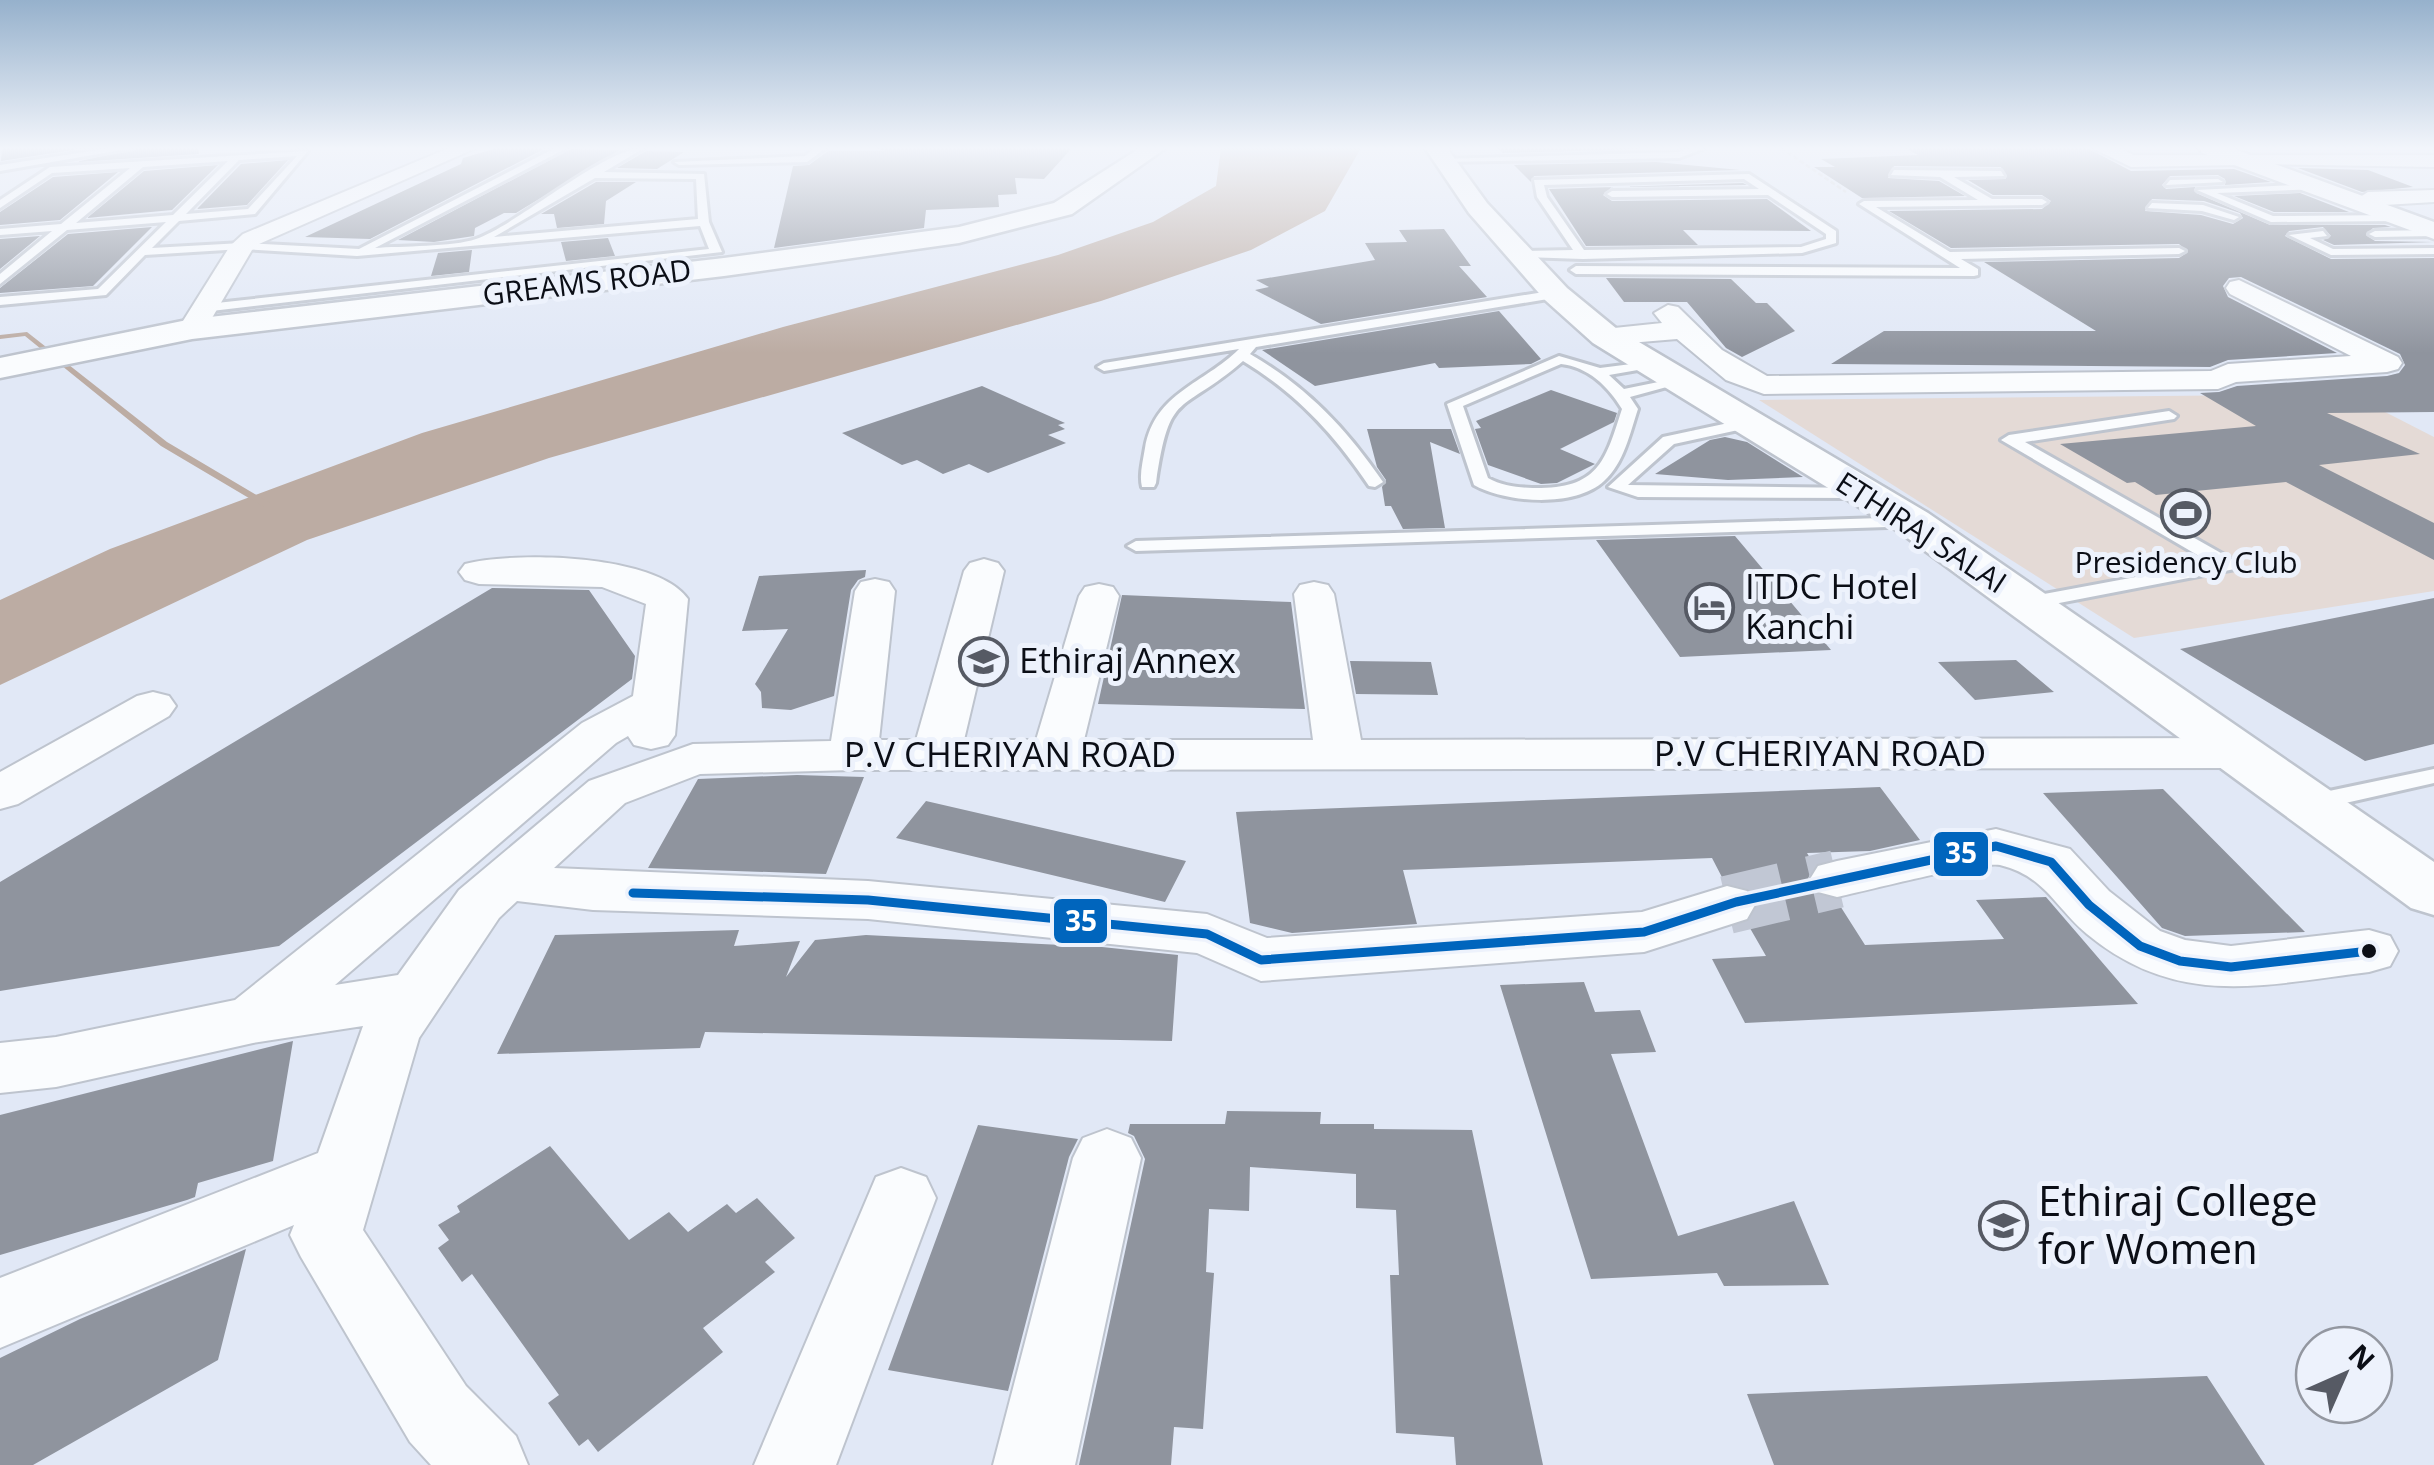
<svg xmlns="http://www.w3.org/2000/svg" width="2434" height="1465" viewBox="0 0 2434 1465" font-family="'Open Sans',sans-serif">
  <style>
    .green { fill: #e4dad6 }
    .water { fill: #bcaca3 }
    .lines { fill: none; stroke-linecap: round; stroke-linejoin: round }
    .stream { fill: #bcaca3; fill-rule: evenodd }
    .building { fill: #8f949e; fill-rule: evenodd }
    .street-tunnel { stroke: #c1c7d4; stroke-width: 58; stroke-dasharray: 58 29; stroke-linecap: butt }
    .lane-casing { stroke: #bec4ce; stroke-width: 6 }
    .street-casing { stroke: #bec4ce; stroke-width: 4 }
    .secondary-casing { stroke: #bec4ce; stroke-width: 5 }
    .path { stroke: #d5d7db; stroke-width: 2.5; stroke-dasharray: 5 2.5; stroke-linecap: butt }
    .lane { fill: #fafcfe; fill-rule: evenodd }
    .street { fill: #fafcfe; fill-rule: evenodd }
    .secondary { fill: #fafcfe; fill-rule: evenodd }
    .bus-1-casing { stroke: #edf2fc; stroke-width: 16 }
    .bus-1 { stroke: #0065bd; stroke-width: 9 }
    .bus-dot { fill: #0b0e16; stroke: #edf2fc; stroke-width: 4 }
    .labels { text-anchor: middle; stroke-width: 10; stroke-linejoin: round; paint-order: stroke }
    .far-street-label { font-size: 30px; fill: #0b0e16; stroke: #edf2fc }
    .far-poi-label { font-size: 30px; fill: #0b0e16; stroke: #edf2fc }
    .poi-label { font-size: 35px; fill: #0b0e16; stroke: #edf2fc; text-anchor: start }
    .street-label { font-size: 35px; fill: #0b0e16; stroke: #edf2fc }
    .near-poi-label { font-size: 42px; fill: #0b0e16; stroke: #edf2fc; text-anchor: start }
    .line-badge { stroke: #edf2fc; stroke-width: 4 }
    .badge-label { font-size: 28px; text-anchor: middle; font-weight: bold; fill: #fff }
  </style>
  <rect width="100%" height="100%" fill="#e1e8f6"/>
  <!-- green -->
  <path class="green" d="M2350,394L2434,437V591L2134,638L1759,400Z"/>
  <!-- water -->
  <path class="water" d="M1221,148H1361L1325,211L1251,250L1101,301L549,458L307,540L0,685V600L110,549L422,433L783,327L1058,255L1153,222L1216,186Z"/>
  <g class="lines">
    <!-- stream -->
    <path class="stream" d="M27,332L167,442L270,503V507H264L161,446L25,336L0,339V335Z"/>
  </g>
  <!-- building -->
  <path class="building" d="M2,148H86L1,161Z
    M137,148H199V154L76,162Z
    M497,148H546L370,239L305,237L461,164L463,158Z
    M877,148H1072L1044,179L1015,178L1017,194L998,195L999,207L926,210L924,228L774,248L793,166L809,165L828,151H884Z
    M1498,148H1638L1640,149L1503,153Z
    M1905,148H2072L2089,149L2131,171L2234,169L2271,182L2225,185V179L2218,175L2170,176L2162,185L2166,189L2195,187L2196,193L2270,225H2385L2391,227L2373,228L2366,235L2375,241L2434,242L2334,245L2323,240L2331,236L2323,227L2289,231L2285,236L2331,259L2434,258V412L2327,413L2420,454L2319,465L2434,523V560L2286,482L2156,495L2135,482L2127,483L2060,444L2256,426L2200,393L2219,392L2237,386L2387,376L2399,373L2405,365L2400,354L2241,277L2229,278L2223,286L2228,297L2337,353L2228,360L2210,367L1831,364L1884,331H2096L1984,262L2179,258L2188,252L2179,244L1951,248L1889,211L2042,209L2051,201L2042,195H1993L1968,180L2006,179L2001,167L1894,166L1888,178L1939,181L1965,196L1862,198L1814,167H1835L1821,159L1918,155ZM2152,199L2204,201L2240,213L2243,218L2233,224L2201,215L2145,211Z
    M571,149L620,150L516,213H504L475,228L474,236L434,242L398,240Z
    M646,151L684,152L657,169L617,168Z
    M288,160L247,205L197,209L241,164Z
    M1656,162L1740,170L1534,176L1531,182L1514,165Z
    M218,165L172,210L87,218L144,171Z
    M2298,168L2368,170L2413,187L2362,192Z
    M118,172L60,220L0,225V212L53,177Z
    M596,182H636L606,201L604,224L557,228L554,214H541Z
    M1743,183L1747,185L1612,187L1603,195L1612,201L1767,199L1811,231L1683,230L1698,245L1586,246L1549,189Z
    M2300,193L2349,212H2274L2234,196Z
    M152,227L93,286L0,293V288L68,234Z
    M1444,229L1471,266H1459L1487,297L1321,324L1255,290L1269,287L1256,280L1375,260L1365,243L1407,242L1399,230Z
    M40,236L0,269V239Z
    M608,238L615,256L566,261L561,242Z
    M472,250L469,272L431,276L438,253Z
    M1606,278L1731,279L1756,303H1767L1795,331L1742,357L1726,348L1687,302H1624Z
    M1499,311L1541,359L1531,364L1439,368L1435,363L1315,386L1262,350Z
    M982,386L1065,423L1058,425L1065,429L1048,435L1066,443L988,473L969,464L943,474L917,460L902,465L842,433Z
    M1551,390L1617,413L1614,422L1560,449L1595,464L1557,483L1541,484L1488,465L1475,429L1481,428L1476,421Z
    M1367,429H1451L1460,454L1430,442L1445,528L1403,529L1391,506H1385L1382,487L1386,480L1377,467Z
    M1725,437L1747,442L1803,477L1728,480L1655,474L1710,440Z
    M1735,536L1831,650L1680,657L1596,540Z
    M866,570L865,577L858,580L851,590L834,696L791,710L762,708L761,692L755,684L788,629L742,631L759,576Z
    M492,588L589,590L635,656L632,679L279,946L0,991V882Z
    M1122,595L1291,602L1305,709L1098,704Z
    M2434,598V744L2365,761L2180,649Z
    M2016,660L2054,692L1975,700L1938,662Z
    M1350,661L1431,662L1438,695L1356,694Z
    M797,775L864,777L826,874L648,868L698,779Z
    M1880,787L1920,840L1870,851L1807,853L1814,865L1807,881L1815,894L1837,901L1865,945L2004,939L1976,900L2046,897L2138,1004L1745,1023L1712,959L1766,956L1747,923L1758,903L1748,887L1725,883L1712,858L1403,870L1417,924L1292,933L1250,923L1236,812Z
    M2163,789L2305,932L2185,936L2162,928L2043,793Z
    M926,801L1186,861L1165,902L896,838Z
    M739,930L734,946L800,941L786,977L815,940L866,935L1102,947L1178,955L1172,1041L705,1032L700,1048L497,1054L555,935Z
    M1584,982L1595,1012L1640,1010L1656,1052L1611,1054L1678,1236L1794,1201L1829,1285L1724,1286L1717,1273L1591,1279L1500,985Z
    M293,1041L273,1161L198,1183L195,1197L187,1200L0,1255V1115Z
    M1227,1111L1321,1112L1320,1124H1374V1129L1472,1130L1543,1465H1456L1454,1437L1396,1433L1390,1275H1399L1396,1210L1356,1208V1174L1250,1167L1249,1211L1209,1209L1206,1272L1214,1273L1203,1429L1174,1427L1171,1465H1079L1145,1159L1134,1136L1128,1133L1130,1124H1225Z
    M978,1125L1078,1139L1069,1157L1008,1391L888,1370Z
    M550,1146L629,1240L669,1212L688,1232L727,1204L736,1213L757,1198L795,1238L765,1262L775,1272L703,1328L723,1352L598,1452L588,1439L579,1446L548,1403L559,1395L472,1274L462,1282L438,1248L449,1240L438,1225L460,1212L457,1206Z
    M246,1249L218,1360L33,1465H0V1358L80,1319Z
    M2207,1376L2265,1465H1774L1747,1394Z"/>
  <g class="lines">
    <!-- street-tunnel -->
    <path class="street-tunnel" d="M1727,905L1837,879"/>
    <defs>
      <path id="lane" d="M111,148H133L0,171V165Z
        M555,148H567L375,248C401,246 453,247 476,239C519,224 604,148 644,148L604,172L704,174L709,222L722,252L203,312L197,308L198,305L709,249L700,226L357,256L242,249L145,255L106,295L0,305V297L98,289L166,222L67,230L0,284V274L52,231L0,235V229L61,224L130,168L52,173L0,208V200L50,167L308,151L255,214L179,221L152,248L242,243L359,249ZM297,156L248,209L186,214L239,160ZM228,161L173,215L76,223L143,167ZM595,178L696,179L698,219L494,237Z
        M815,148H826L807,162L679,165L674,162L805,156Z
        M1691,148H1705L1679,158L1444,162L1439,159L1678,152Z
        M1894,170L2001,171L2004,176L1954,177L1992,199H2042L2047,202L2042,205L1876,207L1950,252L2179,248L2185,251L2179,254L1961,259L1978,269V275L1974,276L1576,274L1570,270L1576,266L1960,268L1859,204L1864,201L1978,200L1940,177L1891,175Z
        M1749,174L1836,231V243L1802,253L1583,259L1523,257L1517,254L1523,251L1573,250L1537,197L1534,180ZM1744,179L1759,189L1612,191L1607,194L1612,197L1768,195L1826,234V239L1801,247L1584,250L1547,197L1544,185Z
        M2170,180L2218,179L2223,182L2166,185Z
        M2314,184L2318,189L2217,193L2273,216L2400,215L2405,218L2400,221L2271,222L2197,190Z
        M2152,203L2203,205L2239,217L2234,220L2202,211L2148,208Z
        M2434,230V236L2375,237L2369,234L2375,231Z
        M2323,231L2327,236L2310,238L2333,249L2434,248V254L2331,255L2289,235Z
        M1556,290L1562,294L1560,297L1256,347L1250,354C1307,387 1346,428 1383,482L1375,487L1369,486C1334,434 1297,394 1243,361C1180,416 1170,387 1156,483L1154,487H1142C1139,475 1143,461 1145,448C1155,392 1204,384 1239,349L1104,371L1097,367L1104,363Z
        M1559,356L1600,368L1655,361V367L1609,375L1624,389L1678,378L1685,382L1630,397L1638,409C1630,433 1624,463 1604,481C1575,508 1506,503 1474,485L1447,404ZM1561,364C1588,367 1608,386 1622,409C1606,458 1600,487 1541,488C1523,488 1504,487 1488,478L1463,406Z
        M2169,411L2177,416L2174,419L2025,442L2235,561V569L2028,609L2021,607L2018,603L2021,599L2028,597L2211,563L2001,440L2009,435Z
        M1747,419L1752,421V427L1674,444L1628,485L1862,488L1871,493L1862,498L1638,497L1608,487L1663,437Z
        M1913,517L1922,522L1919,526L1136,551L1127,546L1136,541Z
        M2434,769V783L2310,811L2298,803L2310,795Z"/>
      <path id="street" d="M449,148H476L259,244L252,250L202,335L192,337L178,329L230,246L243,234Z
        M2092,148H2118L2134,155H2434V167L2257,164L2248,160L2239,165L2131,167Z
        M2434,190V202L2368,206L2357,199L2368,192Z
        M2239,280L2398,357L2402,363L2398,369L2387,372L2236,382L2218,389L1764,394L1726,380L1677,339L1605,345L1595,342L1591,336L1595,330L1662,323L1654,313L1668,305L1678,307L1722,350L1767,376L2211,371L2228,364L2351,356L2230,294L2226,288L2230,282Z
        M984,559L998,563L1004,571L964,740H1036L1079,596L1085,587L1099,584L1113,587L1119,596L1084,740H1313L1294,594L1300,585L1314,582L1328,585L1334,594L1361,740L2240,738L2257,743L2264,753L2257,763L2240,768L853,770L700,774L625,803L554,868L868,881L1207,914L1267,938L1642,912L1727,886L1747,891L1755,905L1747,919L1644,952L1261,981L1197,953L868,919L593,910L517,901L499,918L419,1038L363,1230L466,1386L516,1436L528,1465H431L410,1442L301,1257L290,1235L294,1225L0,1348V1278L318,1153L363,1026L253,1043L56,1087L0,1093V1043L56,1037L235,1000L582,723L633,696L646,604L602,587L479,584L465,580L459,572L465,564C514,551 657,554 688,599L675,735L668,745L651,749L634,745L628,736L616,743L335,985L398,975L459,890L589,781L693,744L831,741L855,591L861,582L875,579L889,582L895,591L879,740H916L964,571L970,563Z
        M153,692L169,696L176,706L169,716L18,804L0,809V772L137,696Z
        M1996,829L2070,849L2109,891L2160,931L2185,940L2231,946L2369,930L2390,936L2398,951L2390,966L2369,972C2262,985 2178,1009 2087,934C2054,906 2045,876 2000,865C1980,861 1865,891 1837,897L1818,892L1810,879L1818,866L1837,861Z
        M1107,1129L1131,1138L1141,1158L1075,1465H993L1073,1158L1083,1138Z
        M901,1168L926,1177L936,1198L836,1465H754L876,1177Z"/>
      <path id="secondary" d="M1140,148H1166L1072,214L959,243L724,276L192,339L0,378V358L192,319L724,258L959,227L1054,203Z
        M1425,148H1447L1487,203L1567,288L1617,329L1928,513L2434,862V915L2411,908L1898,531L1593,343L1545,300L1469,213Z
        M2199,148H2231L2434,222V239L2202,153Z"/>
    </defs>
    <!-- lane casing -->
    <use href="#lane" class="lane-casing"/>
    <!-- street casing -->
    <use href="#street" class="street-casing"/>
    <!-- secondary casing -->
    <use href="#secondary" class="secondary-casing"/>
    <!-- path -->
    <path class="path" d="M1781,148L1846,192"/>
    <!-- lane -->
    <use href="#lane" class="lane"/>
    <!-- street -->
    <use href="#street" class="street"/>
    <!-- secondary -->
    <use href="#secondary" class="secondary"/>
    <defs>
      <path id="bus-1" d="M633,893L868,900L1207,934L1261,960L1644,932L1736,902L1996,846L2051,862L2089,905L2140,946L2180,961L2231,967L2369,951"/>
    </defs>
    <!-- bus-1 casing -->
    <use href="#bus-1" class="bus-1-casing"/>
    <!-- bus-1 -->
    <use href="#bus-1" class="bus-1"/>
  </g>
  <!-- sky -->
  <linearGradient id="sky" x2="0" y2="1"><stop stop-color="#96b1cc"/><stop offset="0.42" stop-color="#f2f5fb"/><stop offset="1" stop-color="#f2f5fb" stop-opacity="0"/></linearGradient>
  <rect width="2434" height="353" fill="url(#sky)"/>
  <!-- icons -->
  <defs>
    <symbol id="stadium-ring" viewBox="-11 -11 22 22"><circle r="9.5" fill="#edf2fc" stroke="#565a64" stroke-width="1.5"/><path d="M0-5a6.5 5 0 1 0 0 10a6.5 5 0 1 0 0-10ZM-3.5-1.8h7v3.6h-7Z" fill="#565a64"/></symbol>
    <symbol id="hotel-ring" viewBox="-11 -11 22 22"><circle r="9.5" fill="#edf2fc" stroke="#565a64" stroke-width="1.5"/><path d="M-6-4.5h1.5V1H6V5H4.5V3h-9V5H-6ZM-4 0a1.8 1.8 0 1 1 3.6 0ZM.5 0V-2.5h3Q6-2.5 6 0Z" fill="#565a64"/></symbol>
    <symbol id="university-ring" viewBox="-11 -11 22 22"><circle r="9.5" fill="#edf2fc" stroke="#565a64" stroke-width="1.5"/><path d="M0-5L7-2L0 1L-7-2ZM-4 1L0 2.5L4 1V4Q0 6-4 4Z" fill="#565a64"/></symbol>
  </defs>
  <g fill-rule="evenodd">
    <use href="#stadium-ring" x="2158" y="486" width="55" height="55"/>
    <use href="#hotel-ring" x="1682" y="580" width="55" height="55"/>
    <use href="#university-ring" x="956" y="634" width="55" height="55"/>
    <use href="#university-ring" x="1976" y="1198" width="55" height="55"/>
  </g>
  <!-- markers -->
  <circle class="bus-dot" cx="2369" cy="951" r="9"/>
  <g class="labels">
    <!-- far-street labels -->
    <g class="far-street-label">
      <text transform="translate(587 283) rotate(-7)" y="10">GREAMS ROAD</text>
      <text transform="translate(1921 533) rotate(33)" y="10">ETHIRAJ SALAI</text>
    </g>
    <!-- far-poi labels -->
    <g class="far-poi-label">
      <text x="2186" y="573">Presidency Club</text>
    </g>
    <!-- poi labels -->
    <g class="poi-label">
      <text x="1745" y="599">ITDC Hotel<tspan x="1745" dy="40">Kanchi</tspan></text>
      <text x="1019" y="673">Ethiraj Annex</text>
    </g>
    <!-- street labels -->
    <g class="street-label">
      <text x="1820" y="766">P.V CHERIYAN ROAD</text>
      <text x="1010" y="767">P.V CHERIYAN ROAD</text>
    </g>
    <!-- near-poi labels -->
    <g class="near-poi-label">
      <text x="2038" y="1216">Ethiraj College<tspan x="2038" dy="48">for Women</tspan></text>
    </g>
  </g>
  <g class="line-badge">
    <rect x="1932" y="830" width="58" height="48" rx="10" fill="#0065bd"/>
    <rect x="1052" y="897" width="57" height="48" rx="10" fill="#0065bd"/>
  </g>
  <g class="badge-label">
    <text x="1961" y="863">35</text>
    <text x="1081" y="931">35</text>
  </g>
  <!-- north arrow -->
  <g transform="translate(2344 1375) rotate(45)"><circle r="48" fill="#edf2fc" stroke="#9397a0" stroke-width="2.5"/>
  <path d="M0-8L18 38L0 25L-18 38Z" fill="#565a64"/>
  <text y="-15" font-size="28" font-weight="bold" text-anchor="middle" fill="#0b0e16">N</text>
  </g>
</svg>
